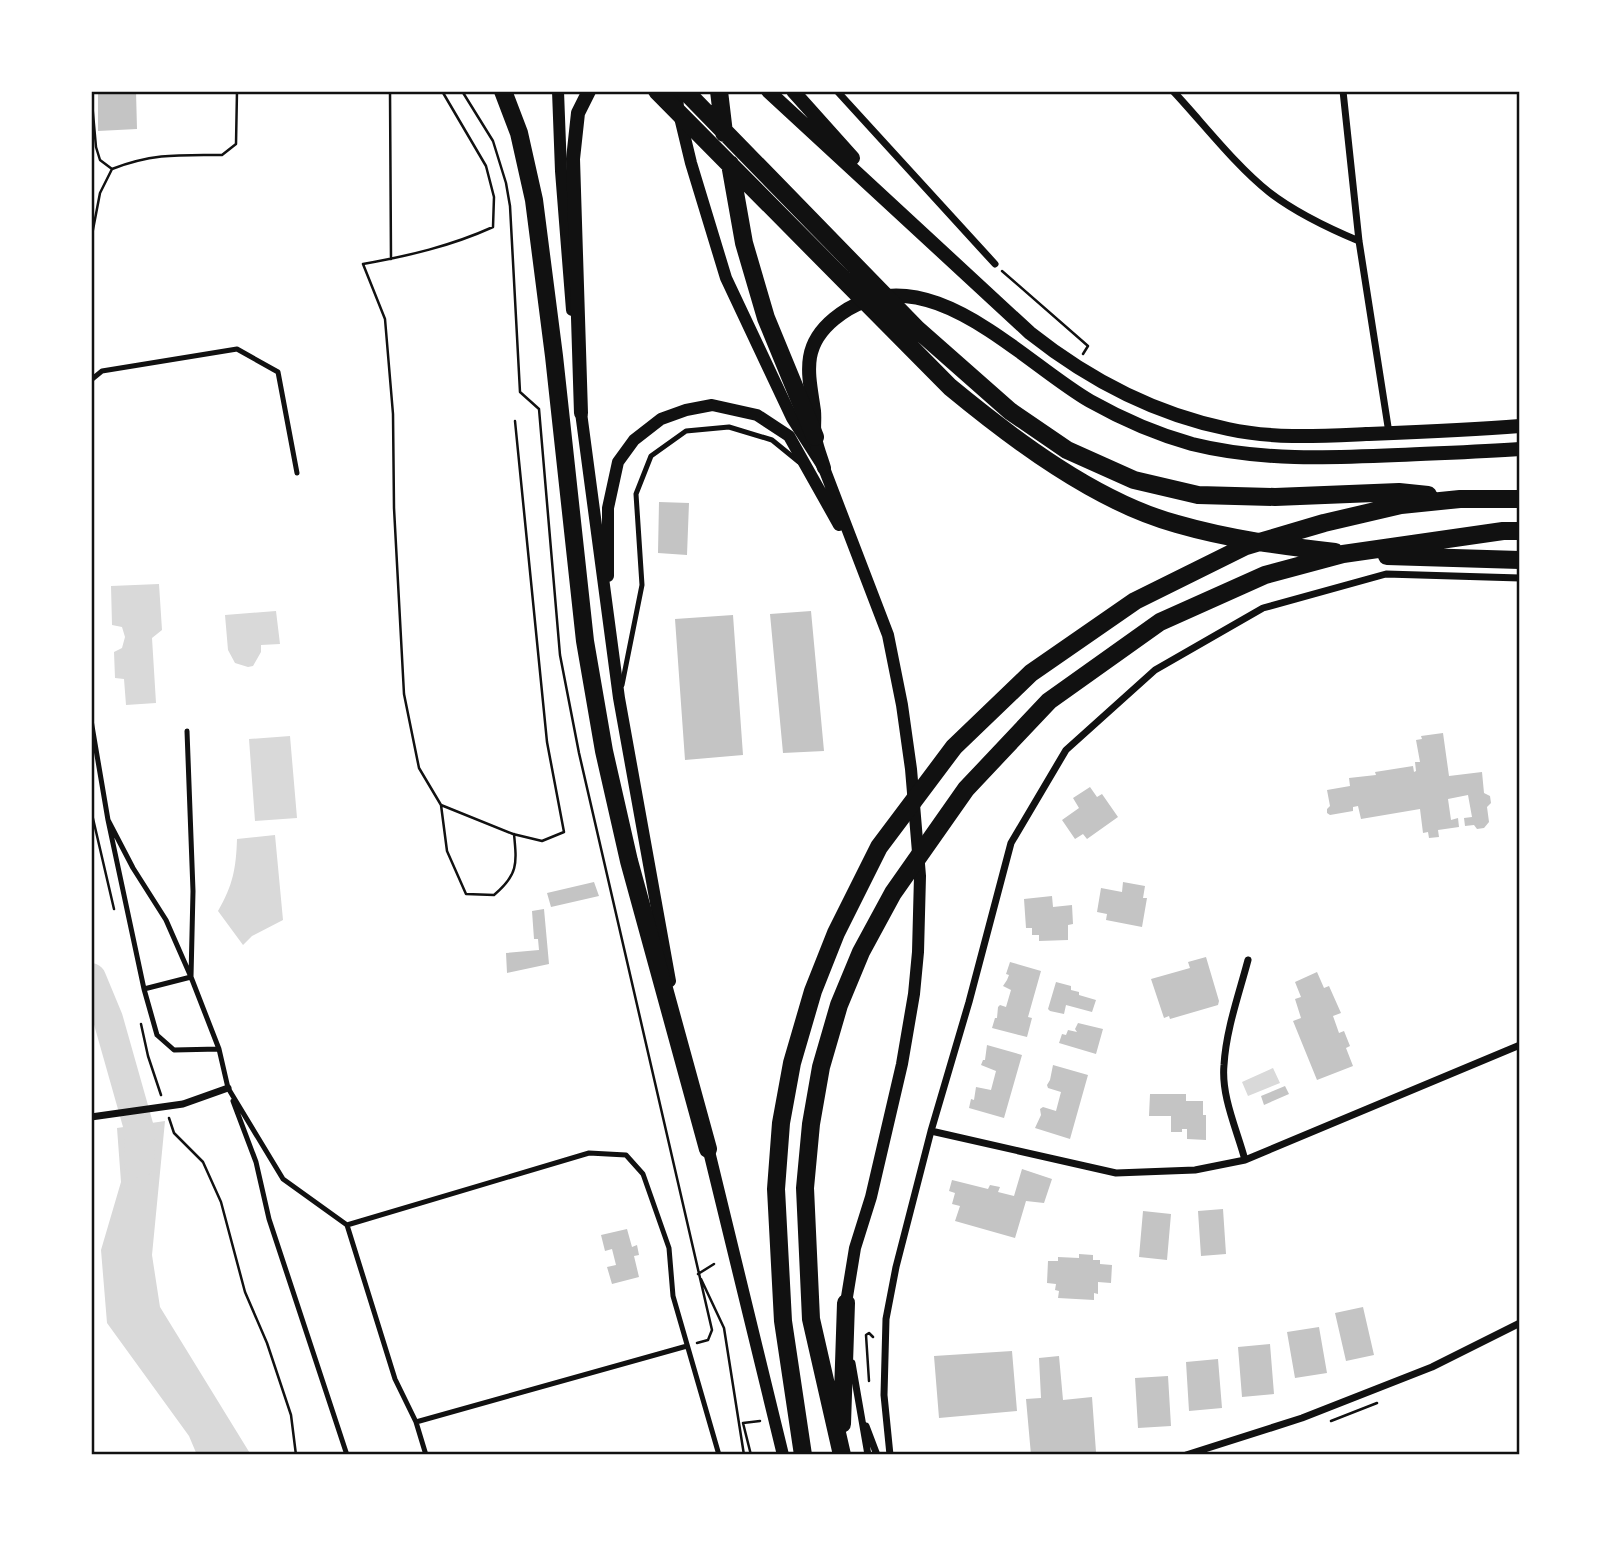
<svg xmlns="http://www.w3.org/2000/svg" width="1611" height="1546" viewBox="0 0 1611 1546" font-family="Jost,sans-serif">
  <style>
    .water { fill: #d9d9d9 }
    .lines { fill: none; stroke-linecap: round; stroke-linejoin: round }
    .river { stroke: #d9d9d9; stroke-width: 30 }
    .building { fill: #c4c4c4 }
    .path { stroke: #111; stroke-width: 2.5 }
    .service { stroke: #111; stroke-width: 5 }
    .minor { stroke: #111; stroke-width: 7 }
    .tertiary { stroke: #111; stroke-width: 12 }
    .secondary { stroke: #111; stroke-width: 14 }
    .motorway { stroke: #111; stroke-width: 18 }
    .neatline { fill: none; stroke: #111; stroke-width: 2.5 }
  </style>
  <rect width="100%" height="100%" fill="#fff"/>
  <!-- water -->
  <path class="water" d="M159,584L162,630L152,638L156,703L126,705L124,679L115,678L114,652L122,648L125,637L122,627L112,625L111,586Z
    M276,611L280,644L261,645V652L253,666L248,667L235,663L228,650L225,615Z
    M290,736L297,818L255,821L249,739Z
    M275,835L283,920L252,936L243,945L218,911C233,885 236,869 237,839Z
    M1273,1068L1280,1083L1248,1096L1242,1082Z
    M165,1121L152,1255L160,1307L251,1455H197L189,1436L107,1323L101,1250L121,1182L117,1128Z"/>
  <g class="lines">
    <!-- river -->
    <path class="river" d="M91,978L108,1019L140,1132L139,1163"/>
  </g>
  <!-- building -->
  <path class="building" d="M98,91H136L137,129L98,131Z
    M659,502L689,503L687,555L658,553Z
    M811,611L824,751L783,753L770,614Z
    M733,615L743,755L685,760L675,619Z
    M1443,733L1449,776L1482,772L1484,793L1490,796L1491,803L1487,807L1489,822L1484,828L1477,829L1474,825L1465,826L1464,818L1472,817L1468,795L1448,799L1451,820L1458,818L1459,827L1438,830L1439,837L1429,838L1428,832L1423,833L1420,809L1361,819L1358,806L1353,807V811L1330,815L1327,813V809L1330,806L1327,790L1350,786L1349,778L1376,775L1375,772L1413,766L1414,772L1416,771L1415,762H1420L1416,740L1422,739L1421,736Z
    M1090,787L1097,797L1102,794L1118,817L1087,839L1083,834L1075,839L1062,820L1079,808L1073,798Z
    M594,882L599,896L551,907L547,893Z
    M1123,882L1145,886L1143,898H1147L1142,927L1106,920L1107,914L1097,912L1101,888L1122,892Z
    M1052,896L1053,907L1072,905L1073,924L1068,925V940L1039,941V935H1032V928H1026L1024,899Z
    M544,909L549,964L507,973L506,953L539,950L538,939H534L532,911Z
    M1206,957L1219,1001L1218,1005L1170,1019L1169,1016L1164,1018L1151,979L1190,968L1188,962Z
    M1010,962L1041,971L1028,1017L1032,1018L1027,1037L992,1028L995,1018H997L998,1007L1000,1005L1006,1007L1011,990L1003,986L1007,980L1009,975L1006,974Z
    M1317,972L1324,988L1329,986L1341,1013L1333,1016L1339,1033L1344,1031L1350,1046L1346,1048L1353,1066L1317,1080L1293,1021L1301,1018L1295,999L1301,997L1295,982Z
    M1056,982L1071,986V990L1079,992V995L1096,1000L1092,1012L1066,1005L1064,1014L1050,1011L1048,1009Z
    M1078,1023L1103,1029L1096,1054L1059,1043L1062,1034L1066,1035L1068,1030L1077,1032L1075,1029Z
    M987,1045L1022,1055L1004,1118L969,1108L971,1099L974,1100L976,1087L991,1090L996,1071L981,1065L983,1060H985Z
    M1053,1065L1088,1075L1070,1139L1035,1128L1041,1115L1040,1109L1043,1107L1056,1111L1061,1092L1048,1088L1047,1085L1050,1080Z
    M1285,1086L1289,1094L1264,1105L1261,1096Z
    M1150,1094H1186V1101H1203V1115H1206V1140L1187,1139V1129H1182V1132H1171V1116H1149Z
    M1022,1169L1052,1179L1044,1203L1026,1201L1015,1238L955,1221L960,1206L952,1204L955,1193L949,1191L952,1180L988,1189L990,1185L1000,1187L998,1192L1014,1196Z
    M1223,1209L1226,1254L1201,1256L1198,1211Z
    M1143,1211L1171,1214L1167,1260L1139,1257Z
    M627,1229L632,1247L637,1245L639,1255L634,1256L639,1277L612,1284L607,1267L616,1265L612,1249L605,1251L601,1235Z
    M1079,1254L1093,1255V1260H1100V1264L1112,1265L1111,1283L1098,1282V1294L1094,1293V1300L1058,1298L1059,1291L1055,1290L1056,1284L1047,1283L1048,1261H1058V1257L1079,1258Z
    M1363,1307L1374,1355L1346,1361L1335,1313Z
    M1319,1327L1327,1373L1295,1378L1287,1332Z
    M1270,1344L1274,1394L1242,1397L1238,1347Z
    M1012,1351L1017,1411L939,1418L934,1356Z
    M1059,1356L1063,1400L1092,1397L1096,1452L1031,1455L1026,1399L1041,1398L1039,1358Z
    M1218,1359L1222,1408L1189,1411L1186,1362Z
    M1168,1376L1171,1426L1138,1428L1135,1378Z"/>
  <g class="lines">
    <!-- path -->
    <path class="path" d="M91,91L96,147L100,160L112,169
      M390,91L391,259
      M442,91L486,166L494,197L493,227C451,246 408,256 363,264L385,319L393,414L394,508L404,694L419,768L441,805L513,834L542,841L564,832L547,742L515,421
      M462,91L493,141L506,183L510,206L520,392L539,409L560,655L579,753L712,1330L708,1340L697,1343
      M91,240L100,193L112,169C153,153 180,155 222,155L236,144L237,91
      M1002,271L1088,346L1083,354
      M441,805L447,851L466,894L494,895C518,875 517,864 514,834
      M91,810L114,909
      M141,1024L148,1056L161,1095
      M169,1118L174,1133L203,1162L221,1202L245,1292L267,1343L291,1415L296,1455
      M698,1274L714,1264
      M701,1279L724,1328L744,1455
      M869,1381L866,1335L869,1333L873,1337
      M1331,1421L1377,1403
      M751,1455L743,1423L760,1421"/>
    <!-- service -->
    <path class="service" d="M91,380L102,371L237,349L278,372L297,473
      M622,685L642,585L636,494L651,456L686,431L729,427L772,440L799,462
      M91,720L108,820
      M187,731L193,891L191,977L144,989L157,1035L174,1050L219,1049
      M144,989L108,820L133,868L166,920L191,977L219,1049L228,1088L283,1179L347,1225L395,1379L416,1422L426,1455
      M233,1101L256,1162L269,1219L347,1455
      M347,1225L589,1153L626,1155L643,1174L669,1248L673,1296L719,1455
      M416,1422L687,1346"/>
    <!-- minor -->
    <path class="minor" d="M837,91L995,264
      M1173,91C1203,123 1235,165 1269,192C1296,213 1328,228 1359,241
      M1343,91L1359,241L1389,433
      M91,1117L183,1104L228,1088
      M931,1131L1116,1173L1195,1170L1245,1160L1520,1045
      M1245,1160C1237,1130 1221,1096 1224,1065C1226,1030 1239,994 1248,960
      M852,1363L868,1455
      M866,1426L877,1455
      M890,1455L884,1395L886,1319L896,1267L931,1131L969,1002L1011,843L1066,750L1155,670L1263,608L1386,574L1520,578
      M1186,1455L1302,1418L1432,1367L1520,1323"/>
    <!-- tertiary -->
    <path class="tertiary" d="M558,91L561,171L572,310
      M677,91L678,109L691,163L726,278L792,418L824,468L888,635L902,705L911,769L920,876L918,952L914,994L902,1064L871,1197L855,1248L846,1303
      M580,405L619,698L670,981
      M608,576V508L618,462L634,440L661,419L686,410L712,405L757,415L789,436L839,525
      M707,1143L783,1455"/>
    <!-- secondary -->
    <path class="secondary" d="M768,91L1030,333C1088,379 1155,414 1228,429C1273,439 1321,436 1366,434C1417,432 1469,430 1520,426
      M793,91L853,158
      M581,413L573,159L578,113L589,91
      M824,468C821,458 817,448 815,438C813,429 815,420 814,411C809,375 800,347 834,319C921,247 1018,359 1090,401C1122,419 1156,434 1192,444C1260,461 1329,458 1398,455C1439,453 1479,452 1520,449"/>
    <!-- motorway -->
    <path class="motorway" d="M503,91L519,133L534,200L554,356L585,641L604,751L629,861L708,1149
      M657,91L950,387C1013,439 1096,502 1177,524C1229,539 1281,546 1335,552
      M685,91L917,329L1010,411L1067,450L1134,480L1198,495L1275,497L1399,492L1428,495
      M719,91L724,133
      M730,164L744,243L766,318L815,437
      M1387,556L1520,560
      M842,1424L846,1303
      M803,1455L783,1321L776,1189L781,1123L792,1063L813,991L836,933L879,847L954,747L1031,673L1135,601L1246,546L1324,523L1401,505L1460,499H1520
      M842,1455L811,1319L805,1188L811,1124L821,1067L839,1005L861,952L893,893L966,789L1049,701L1160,622L1265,575L1343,554L1503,531H1520"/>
  </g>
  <!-- border -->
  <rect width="1611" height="1546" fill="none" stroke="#ffffff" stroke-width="186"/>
  <rect x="93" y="93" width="1425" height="1360" class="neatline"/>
</svg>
